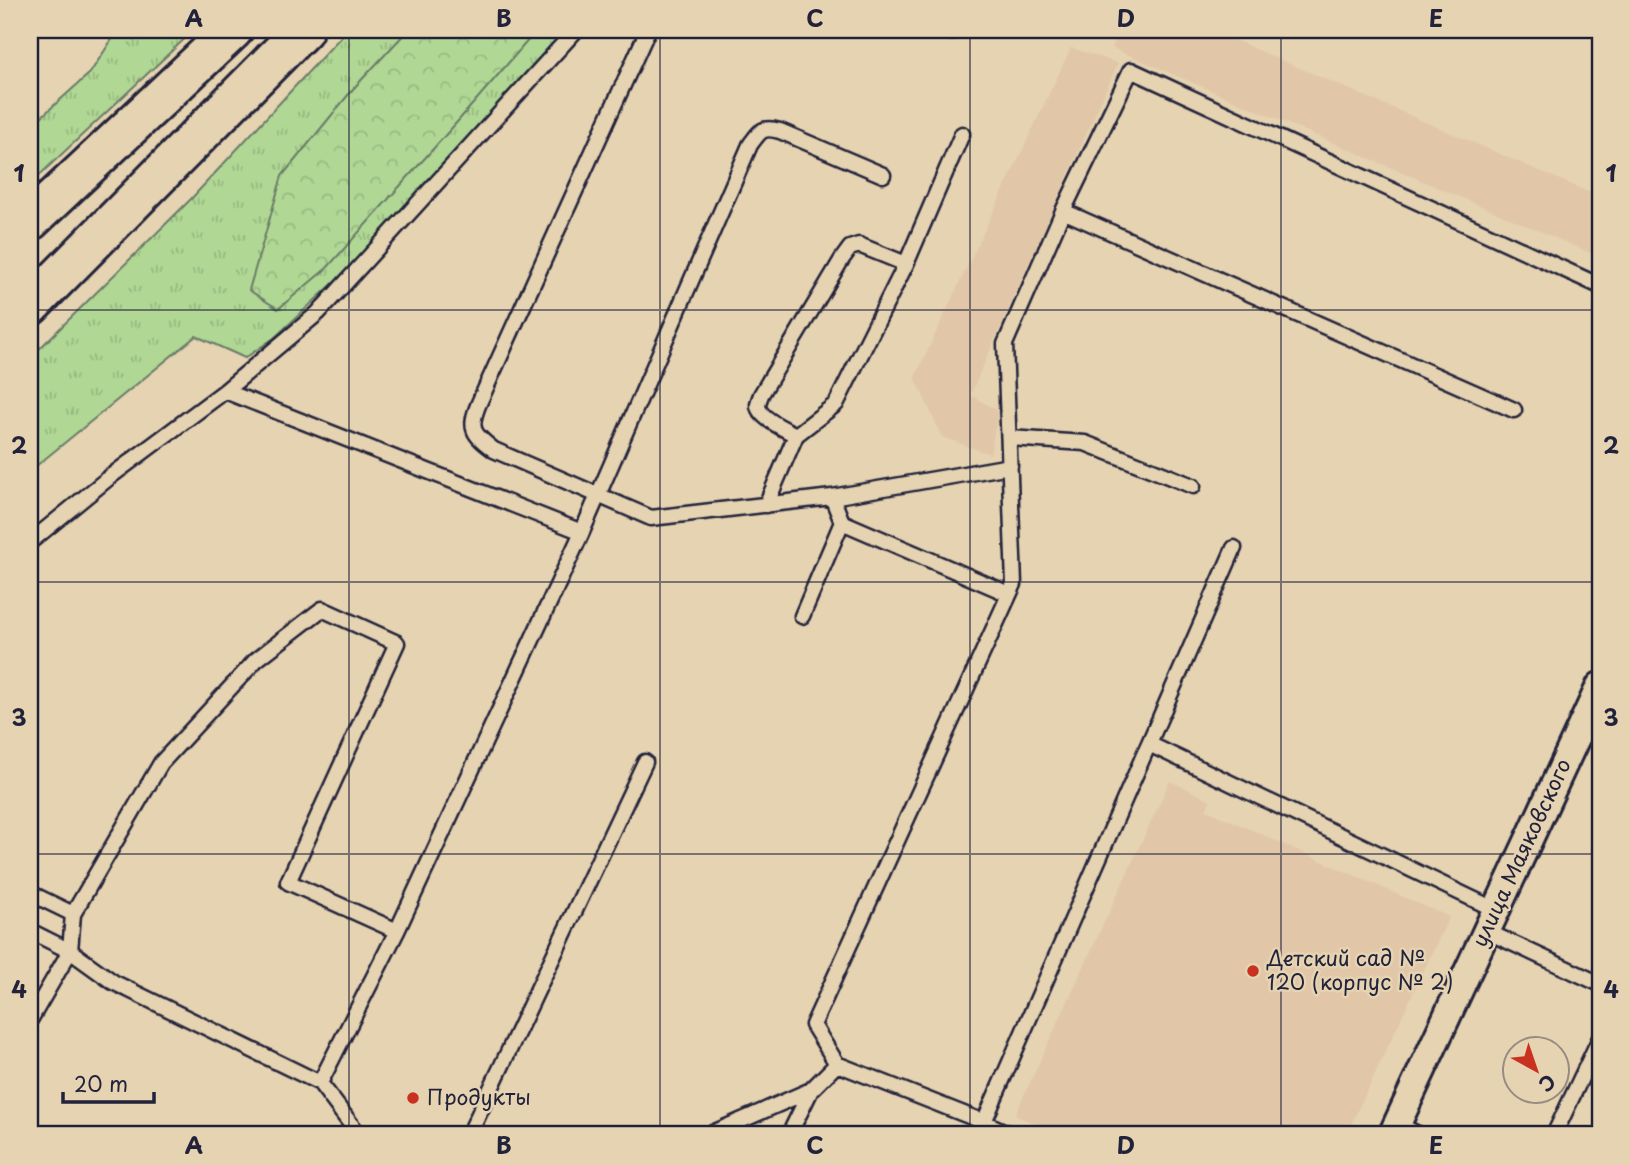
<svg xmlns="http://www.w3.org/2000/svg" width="1630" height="1165" viewBox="0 0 1630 1165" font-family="'Playpen Sans',sans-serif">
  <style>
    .built { fill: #e1c6a8 }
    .grass { fill: url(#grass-tufts); stroke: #697c68; stroke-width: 2 }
    .forest { fill: url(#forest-crowns); stroke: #697c68; stroke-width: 2 }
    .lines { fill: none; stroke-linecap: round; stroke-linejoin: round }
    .lane-casing { stroke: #22223b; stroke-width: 19 }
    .street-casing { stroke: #22223b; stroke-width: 32 }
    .primary-casing { stroke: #22223b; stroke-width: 44 }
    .lane { stroke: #e5d3b1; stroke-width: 14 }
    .street { stroke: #e5d3b1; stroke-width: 26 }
    .primary { stroke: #e5d3b1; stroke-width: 38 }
    .grid { fill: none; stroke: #22223b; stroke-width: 2; stroke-opacity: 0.55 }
    .poi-dot { fill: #c8321e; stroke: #e5d3b1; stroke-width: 2.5 }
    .labels { text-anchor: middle; stroke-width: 5; stroke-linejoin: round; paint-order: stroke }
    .street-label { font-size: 21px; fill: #22223b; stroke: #e5d3b1 }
    .poi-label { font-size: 21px; fill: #22223b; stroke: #e5d3b1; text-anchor: start }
    .neatline { fill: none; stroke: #22223b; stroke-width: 2.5 }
    .grid-label { font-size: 23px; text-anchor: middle; font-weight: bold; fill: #22223b }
  </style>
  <defs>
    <pattern id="grass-tufts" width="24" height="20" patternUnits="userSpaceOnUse" patternTransform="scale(1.75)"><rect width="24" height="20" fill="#b0d794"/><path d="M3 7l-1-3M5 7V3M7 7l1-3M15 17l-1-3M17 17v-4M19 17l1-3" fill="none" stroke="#97b880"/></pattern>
    <pattern id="forest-crowns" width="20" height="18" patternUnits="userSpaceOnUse" patternTransform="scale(1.75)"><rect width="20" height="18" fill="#b0d794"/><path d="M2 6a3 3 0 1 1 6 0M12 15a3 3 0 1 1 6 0" fill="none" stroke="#97b880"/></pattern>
  </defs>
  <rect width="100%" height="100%" fill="#e5d3b1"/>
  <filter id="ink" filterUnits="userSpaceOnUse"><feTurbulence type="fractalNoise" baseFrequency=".0143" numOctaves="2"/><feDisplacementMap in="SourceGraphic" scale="14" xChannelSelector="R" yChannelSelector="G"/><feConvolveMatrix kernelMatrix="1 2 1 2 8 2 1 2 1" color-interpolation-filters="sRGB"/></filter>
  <g filter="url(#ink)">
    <!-- built -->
    <path class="built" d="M1120,30H1211L1600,197V257L1112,48Z
      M1071,48L1118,63L970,395L998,411L990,454L942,437L915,377Z
      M1170,781L1210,800L1206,810L1449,917L1346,1135H1061L1015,1115Z"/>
    <!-- grass -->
    <path class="grass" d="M118,30H194L30,184V127L90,73Z
      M347,30H567L353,265L274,338L245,358L196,336L30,471V358L191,199Z"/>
    <!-- forest -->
    <path class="forest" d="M408,30H537L458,121L327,268L278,309L249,290L282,176L353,89Z"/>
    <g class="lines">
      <defs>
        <path id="lane" d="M648,30L479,403C468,429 473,434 494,450L651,518L832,497L1010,466
          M946,30L951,32
          M1063,211L1514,410
          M225,391L582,532
          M796,435C786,430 758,417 758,405C758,403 761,394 762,393L842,259L850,248L859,245L906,264
          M1009,438L1085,443L1193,486
          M832,497L842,522L1009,594
          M766,505L796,435L836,404L906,264L962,134
          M30,542L111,476L225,391L318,313L576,30
          M802,616L842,522
          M1149,744L1496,910
          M30,893L73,914L70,951L30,1020
          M73,914L161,763L256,660L322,609L397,643L288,882L397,931
          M30,931L70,951L113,982L320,1083L359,1135
          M1486,931L1600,984
          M837,1064L984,1122L1234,548
          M320,1083L397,931L582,532L750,145C760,131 762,126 780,131L883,175
          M984,1122L1012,1135
          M1397,1124L1420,1135
          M469,1135L645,762
          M708,1135L811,1090
          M789,1135L811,1090L837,1064L813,1025L1014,584L1005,344L1063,211L1131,70L1600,286
          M1554,1135L1600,1038"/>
        <path id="street" d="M1392,1135L1600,686"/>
        <path id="primary" d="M30,221L233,30
          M30,306L303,30"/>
      </defs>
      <!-- lane casing -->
      <use href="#lane" class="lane-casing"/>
      <!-- street casing -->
      <use href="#street" class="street-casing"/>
      <!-- primary casing -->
      <use href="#primary" class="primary-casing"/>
      <!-- lane -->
      <use href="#lane" class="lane"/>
      <!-- street -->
      <use href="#street" class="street"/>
      <!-- primary -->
      <use href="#primary" class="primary"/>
    </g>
  </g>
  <!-- grid -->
  <path class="grid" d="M349,30V1135M660,30V1135M970,30V1135M1281,30V1135M30,310H1600M30,582H1600M30,854H1600"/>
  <!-- markers -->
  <g class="poi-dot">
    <circle cx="1253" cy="971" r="7"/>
    <circle cx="413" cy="1098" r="7"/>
  </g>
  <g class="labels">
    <!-- street labels -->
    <g class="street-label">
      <text transform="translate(1522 853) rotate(-65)" y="7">улица Маяковского</text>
    </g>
    <!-- poi labels -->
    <g class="poi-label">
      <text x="1267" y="966">Детский сад №<tspan x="1267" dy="24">120 (корпус № 2)</tspan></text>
      <text x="427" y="1105">Продукты</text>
    </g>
  </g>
  <!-- margin -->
  <rect width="1630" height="1165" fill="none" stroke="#e5d3b1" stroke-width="77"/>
  <!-- north arrow -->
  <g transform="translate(1536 1070) rotate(140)"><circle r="33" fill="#e5d3b1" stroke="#978c82" stroke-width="2"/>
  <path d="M0-5L12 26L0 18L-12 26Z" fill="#c8321e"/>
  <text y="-10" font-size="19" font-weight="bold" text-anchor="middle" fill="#22223b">С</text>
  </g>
  <!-- scale -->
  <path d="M63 1092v10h91v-10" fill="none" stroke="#22223b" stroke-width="3.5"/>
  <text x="74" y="1092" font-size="21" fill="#22223b" stroke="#e5d3b1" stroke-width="5" paint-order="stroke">20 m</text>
  <rect x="38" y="38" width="1554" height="1088" class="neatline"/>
  <g class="grid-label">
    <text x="194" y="27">A</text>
    <text x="504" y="27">B</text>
    <text x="815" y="27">C</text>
    <text x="1126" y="27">D</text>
    <text x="1436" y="27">E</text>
    <text x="19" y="182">1</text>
    <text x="1611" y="182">1</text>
    <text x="19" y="454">2</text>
    <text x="1611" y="454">2</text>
    <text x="19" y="726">3</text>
    <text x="1611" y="726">3</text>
    <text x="19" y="998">4</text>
    <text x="1611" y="998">4</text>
    <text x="194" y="1154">A</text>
    <text x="504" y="1154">B</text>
    <text x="815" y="1154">C</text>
    <text x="1126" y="1154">D</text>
    <text x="1436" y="1154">E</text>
  </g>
</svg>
